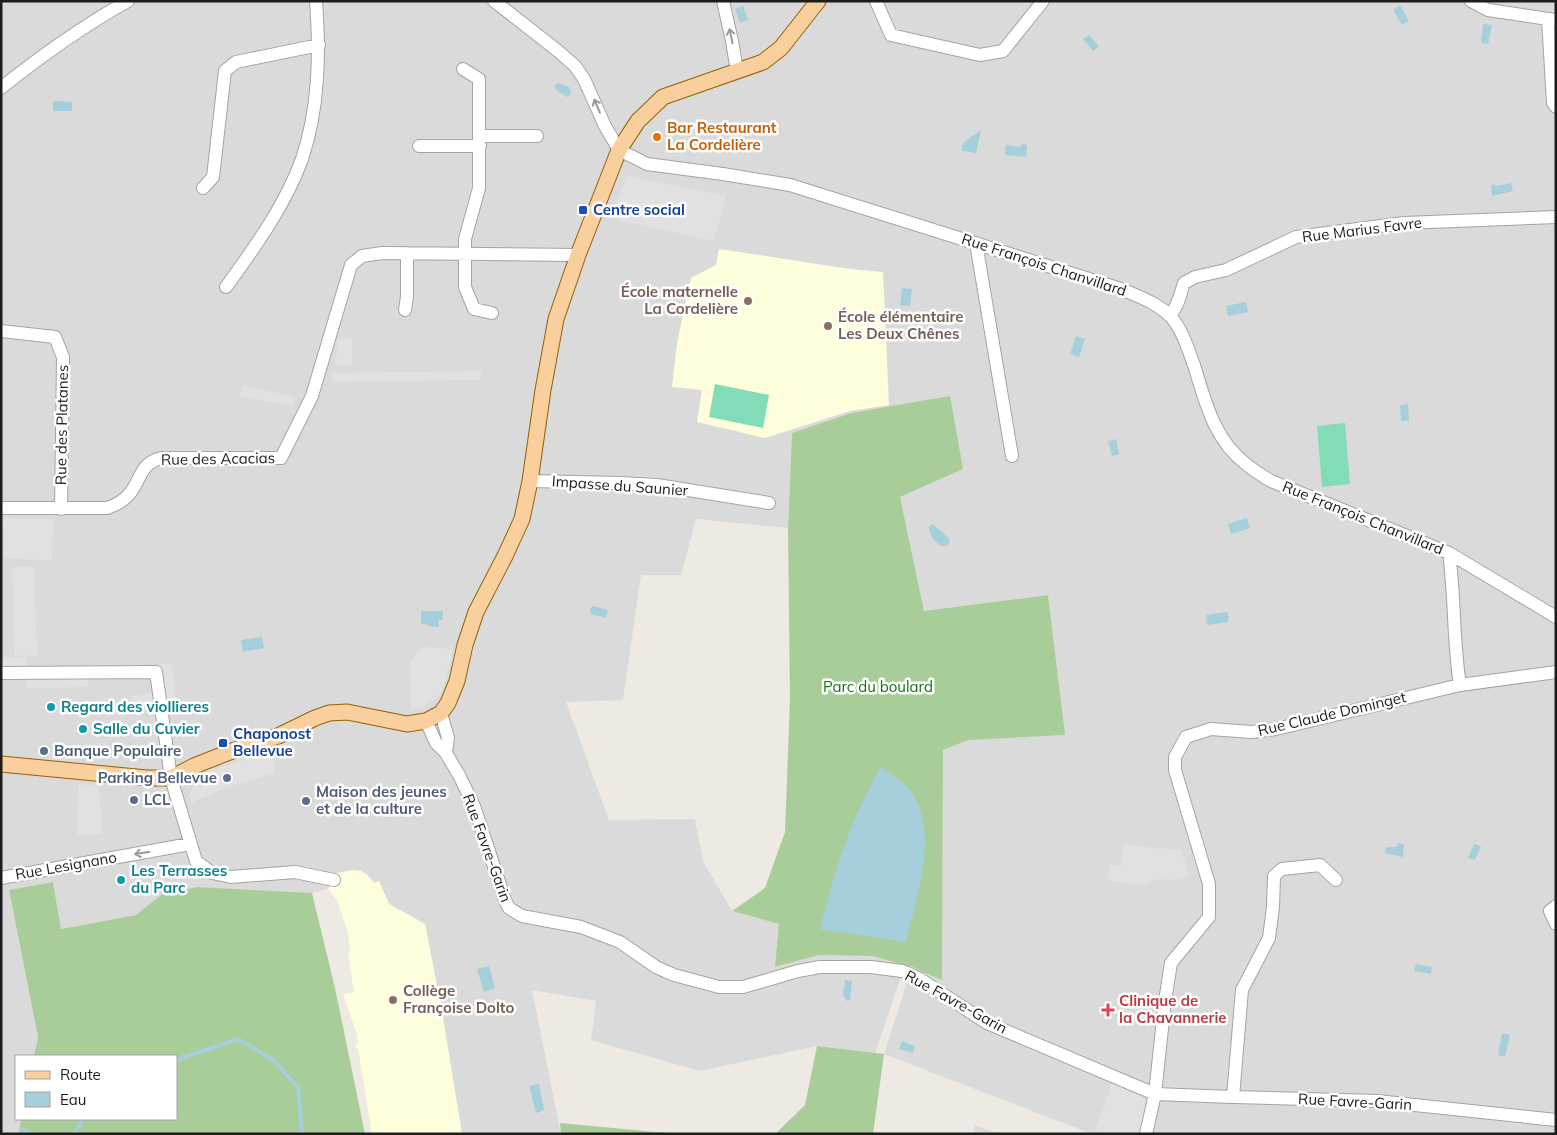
<svg xmlns="http://www.w3.org/2000/svg" width="1557" height="1135" viewBox="0 0 1557 1135" font-family="Mulish,sans-serif">
  <style>
    .residential { fill: #dbdada }
    .education { fill: #fefedc }
    .forest { fill: #a9cd99 }
    .pitch { fill: #83dcb8 }
    .parking { fill: #e1e1e1 }
    .water { fill: #a4cfdb }
    .lines { fill: none; stroke-linecap: round; stroke-linejoin: round }
    .stream { stroke: #a4cfdb; stroke-width: 4 }
    .minor-casing { stroke: #a4a4a4; stroke-width: 14 }
    .major-casing { stroke: #936104; stroke-width: 17 }
    .minor { stroke: #fff; stroke-width: 12 }
    .major { stroke: #f9d09d; stroke-width: 15 }
    .oneway { stroke: #999 }
    .food-dot { fill: #e8710a; stroke: #fff; stroke-width: 2 }
    .transit-dot { fill: #1a4fb4; stroke: #fff; stroke-width: 2 }
    .education-dot { fill: #8d6e63; stroke: #fff; stroke-width: 2 }
    .culture-dot { fill: #0f9aa8; stroke: #fff; stroke-width: 2 }
    .service-dot { fill: #5c6f8a; stroke: #fff; stroke-width: 2 }
    .health-dot { fill: #e0444e; stroke: #fff; stroke-width: 2 }
    .labels { text-anchor: middle; stroke-width: 5; stroke-linejoin: round; paint-order: stroke }
    .food-label { font-size: 15px; font-weight: bold; fill: #c56008; stroke: #fff; text-anchor: start }
    .transit-label { font-size: 15px; font-weight: bold; fill: #164399; stroke: #fff; text-anchor: start }
    .street-label { font-size: 15px; fill: #1d1d1d; stroke: #fff }
    .education-label { font-size: 15px; font-weight: bold; fill: #785e54; stroke: #fff; text-anchor: start }
    .park-label { font-size: 15px; fill: #0e7815; stroke: #fff }
    .culture-label { font-size: 15px; font-weight: bold; fill: #0d838f; stroke: #fff; text-anchor: start }
    .service-label { font-size: 15px; font-weight: bold; fill: #4e5e75; stroke: #fff; text-anchor: start }
    .health-label { font-size: 15px; font-weight: bold; fill: #be3a42; stroke: #fff; text-anchor: start }
  </style>
  <rect width="100%" height="100%" fill="#eeeae3"/>
  <!-- residential -->
  <path class="residential" d="M1,1H1556V1134H1092L884,1054L912,967L942,979L943,750L967,740L1064,735L1048,595L924,611L900,497L963,469L889,407L851,413L792,433L788,528L696,519L681,575H641L623,700L566,702L609,820L695,819L703,861L732,911L780,923L775,967L819,955L872,956L905,965L875,1053L817,1046L700,1071L591,1040L596,1001L532,990L561,1134H462L441,1006L425,924L389,904L379,882L374,883L371,878L361,871L356,870L337,873L328,889L312,893L197,887L161,895L136,915L61,929L53,882L9,890L38,1037L34,1056H16V1119H21L19,1134H1Z
    M975,1126L1000,1134H973Z"/>
  <!-- education -->
  <path class="education" d="M719,249L850,269L883,272L889,405L850,411L765,438L697,422L702,390L672,387L677,343L691,278L716,265Z
    M352,870L361,871L366,874L374,883L379,881L389,904L425,924L441,1006L462,1134H372L358,1048H356L355,1045L358,1044L357,1034L343,994L354,992L348,953L350,952L348,933L337,900L328,889L337,873Z"/>
  <!-- forest -->
  <path class="forest" d="M950,396L963,469L900,497L924,611L1048,595L1065,735L968,740L943,750L942,980L912,967L872,956L819,955L775,967L779,924L732,911L765,888L785,832L790,700L788,528L792,433L851,413Z
    M53,882L61,929L136,915L161,895L197,887L312,893L335,988L365,1134H19L21,1119H176V1056H34L38,1037L9,890Z
    M817,1046L884,1054L873,1134H775L805,1105Z
    M560,1123L677,1134H561Z"/>
  <!-- pitch -->
  <path class="pitch" d="M715,384L769,395L763,428L709,417Z
    M1345,423L1350,484L1322,487L1317,426Z"/>
  <!-- parking -->
  <path class="parking" d="M627,176L726,196L714,241L621,221L611,214Z
    M338,338H352V365H335Z
    M481,371V380L332,382L333,373Z
    M242,385L295,397L293,406L240,396Z
    M3,518L53,519L52,561L4,558Z
    M12,567H34L37,655L15,656Z
    M423,647L447,648L452,650V656L442,692L436,699L422,707L411,710L410,668L411,660L415,654Z
    M1,657H26L27,666L1,667Z
    M172,663L177,708L168,709L161,664Z
    M88,678V687L27,688V679Z
    M155,693L156,701L133,705L132,696Z
    M274,751V773L225,788L191,803L189,795L200,775L208,771L261,754Z
    M79,784L99,787L102,834L77,835Z
    M1123,845L1182,850L1189,875L1174,880L1159,879L1143,885L1108,880L1110,865L1121,866Z
    M1112,1083L1139,1094L1146,1101L1141,1134H1104L1095,1130Z"/>
  <!-- water -->
  <path class="water" d="M1400,5L1409,21L1402,25L1393,10Z
    M743,6L748,20L740,23L735,9Z
    M1483,24L1492,25L1488,44L1482,43L1481,41Z
    M1089,35L1099,46L1093,51L1083,39Z
    M558,83L569,87L571,91L570,95L567,97L556,90L555,85Z
    M53,101L72,102V111H53Z
    M981,130L976,153L962,151C961,140 973,137 981,130Z
    M1023,144L1027,145L1026,157L1005,155L1006,145L1019,147Z
    M1511,183L1513,191L1492,196L1491,187L1493,184L1498,186Z
    M902,288L912,289L910,306L900,305Z
    M1246,302L1248,312L1228,316L1226,306Z
    M1076,336L1085,339L1079,357L1070,354Z
    M1408,404L1409,421H1401L1400,405Z
    M1116,439L1119,454L1112,456L1108,441Z
    M1247,518L1250,528L1231,534L1228,524Z
    M932,524C934,525 949,537 950,540L947,546H941C934,541 930,536 929,527Z
    M593,606L608,610L606,618L591,614L590,609Z
    M421,611H443V619L438,621L439,627L428,626L427,624H421Z
    M1227,612L1229,618L1228,622L1207,625L1206,615Z
    M262,637L264,648L243,652L241,640Z
    M881,767C890,774 903,781 911,791C940,831 916,899 906,942L820,929C834,872 851,817 881,767Z
    M1399,843L1404,845L1403,857L1385,853L1386,848L1388,847H1396Z
    M1474,844L1481,846L1475,860L1468,858Z
    M1416,964L1432,967L1431,974L1414,971Z
    M489,966L495,988L484,992L477,969Z
    M845,980L852,981L850,1000L847,1001L843,995Z
    M1502,1033L1510,1035L1505,1057L1498,1055Z
    M902,1041L915,1046L913,1053L899,1049Z
    M539,1084L544,1110L536,1113L529,1086Z"/>
  <g class="lines">
    <!-- stream -->
    <path class="stream" d="M176,1060L238,1039L273,1060L298,1087L302,1134
      M21,1129L34,1134
      M74,1134L83,1119"/>
    <defs>
      <path id="minor" d="M494,1L558,51L575,66L584,79L605,126L619,150L647,164L723,174L790,185L1121,289C1137,296 1158,303 1171,317C1182,329 1188,349 1194,365C1205,401 1214,440 1246,464C1254,471 1263,476 1271,481L1449,553L1556,617
        M723,1L732,41L737,71
        M876,1L891,35L980,55L1003,51L1043,1
        M1471,1L1488,10L1555,20
        M1548,19L1553,103L1556,107
        M463,69L479,79V188L465,239V287L474,309L492,313
        M1,88C41,56 83,26 128,1
        M479,136H537
        M419,146H480
        M203,188L213,177L225,71L236,62L319,45
        M976,243L1012,456
        M226,287C255,247 285,206 302,159C319,108 320,55 316,1
        M405,310L407,296V253
        M1170,315C1178,307 1180,295 1184,283L1195,277L1226,270L1296,237L1404,223L1556,217
        M1,331L55,337L63,357L61,509
        M530,481L620,483L657,485L769,503
        M1,508H107C116,505 125,500 131,492C141,478 141,463 161,458H281L312,396L351,265L362,256L382,253L578,255
        M1449,553C1455,597 1453,642 1460,685
        M1,673L156,672L171,778L196,861L212,873L231,877L295,872L334,880
        M441,713L448,738L446,753
        M426,721L436,743L446,753L460,777L474,806L505,900L509,908L522,916L581,927L620,942L656,967L674,975L719,987H743L798,971L820,967H871L902,971L920,979L987,1023L1155,1094L1233,1097L1377,1101L1556,1120
        M1,878L190,844
        M1556,906L1550,911L1556,924
        M1233,1097L1242,990L1269,938L1273,907L1274,876L1282,869L1320,865L1336,880
        M1146,1134L1155,1094L1165,1001L1171,963L1209,917V884L1175,770V757L1186,737L1211,729L1251,732L1276,729L1460,685L1556,672"/>
      <path id="major" d="M1,764L147,778H171L194,766L232,751L278,736L315,718L329,713L347,712L407,724L426,721L441,713L448,703L457,681L465,645L476,612L505,556L522,519L530,481L543,390L556,319L578,255L619,150L638,121L663,97L763,62L781,48L818,1"/>
    </defs>
    <!-- minor casing -->
    <use href="#minor" class="minor-casing"/>
    <!-- major casing -->
    <use href="#major" class="major-casing"/>
    <!-- minor -->
    <use href="#minor" class="minor"/>
    <!-- major -->
    <use href="#major" class="major"/>
  </g>
  <!-- one-way arrows -->
  <defs><path id="oneway-shaft" d="M-6 0H5M1.5-3L5.5 0L1.5 3" fill="none" stroke-width="1.6" stroke-linecap="round" stroke-linejoin="round" transform="scale(1.25)"/></defs>
  <g class="oneway">
    <use href="#oneway-shaft" transform="translate(731 36) rotate(-102)"/>
    <use href="#oneway-shaft" transform="translate(597 106) rotate(-113)"/>
    <use href="#oneway-shaft" transform="translate(142 853) rotate(170)"/>
  </g>
  <!-- markers -->
  <circle class="food-dot" cx="657" cy="137" r="5"/>
  <g class="transit-dot">
    <rect x="578" y="205" width="10" height="10" rx="2.5"/>
    <rect x="218" y="738" width="10" height="10" rx="2.5"/>
  </g>
  <g class="education-dot">
    <circle cx="748" cy="301" r="5"/>
    <circle cx="828" cy="326" r="5"/>
    <circle cx="393" cy="1000" r="5"/>
  </g>
  <g class="culture-dot">
    <circle cx="51" cy="707" r="5"/>
    <circle cx="83" cy="729" r="5"/>
    <circle cx="121" cy="880" r="5"/>
  </g>
  <g class="service-dot">
    <circle cx="44" cy="751" r="5"/>
    <circle cx="227" cy="778" r="5"/>
    <circle cx="134" cy="800" r="5"/>
    <circle cx="306" cy="801" r="5"/>
  </g>
  <path class="health-dot" d="M1105.5 1002.5h5v5h5v5h-5v5h-5v-5h-5v-5h5z"/>
  <g class="labels">
    <!-- food labels -->
    <g class="food-label">
      <text x="667" y="133">Bar Restaurant<tspan x="667" dy="17">La Cordelière</tspan></text>
    </g>
    <!-- transit labels -->
    <g class="transit-label">
      <text x="593" y="215">Centre social</text>
      <text x="233" y="739">Chaponost<tspan x="233" dy="17">Bellevue</tspan></text>
    </g>
    <!-- street labels -->
    <g class="street-label">
      <text transform="translate(1362 230) rotate(-7)" y="5">Rue Marius Favre</text>
      <text transform="translate(1044 265) rotate(18)" y="5">Rue François Chanvillard</text>
      <text transform="translate(62 425) rotate(-89)" y="5">Rue des Platanes</text>
      <text transform="translate(218 459) rotate(-1)" y="5">Rue des Acacias</text>
      <text transform="translate(620 486) rotate(4)" y="5">Impasse du Saunier</text>
      <text transform="translate(1363 518) rotate(22)" y="5">Rue François Chanvillard</text>
      <text transform="translate(1332 714) rotate(-13)" y="5">Rue Claude Dominget</text>
      <text transform="translate(487 848) rotate(70)" y="5">Rue Favre-Garin</text>
      <text transform="translate(66 866) rotate(-10)" y="5">Rue Lesignano</text>
      <text transform="translate(956 1002) rotate(29)" y="5">Rue Favre-Garin</text>
      <text transform="translate(1355 1102) rotate(3)" y="5">Rue Favre-Garin</text>
    </g>
    <!-- education labels -->
    <g class="education-label">
      <text x="738" y="297" text-anchor="end">École maternelle<tspan x="738" dy="17">La Cordelière</tspan></text>
      <text x="838" y="322">École élémentaire<tspan x="838" dy="17">Les Deux Chênes</tspan></text>
      <text x="403" y="996">Collège<tspan x="403" dy="17">Françoise Dolto</tspan></text>
    </g>
    <!-- park labels -->
    <g class="park-label">
      <text x="878" y="692">Parc du boulard</text>
    </g>
    <!-- culture labels -->
    <g class="culture-label">
      <text x="61" y="712">Regard des viollieres</text>
      <text x="93" y="734">Salle du Cuvier</text>
      <text x="131" y="876">Les Terrasses<tspan x="131" dy="17">du Parc</tspan></text>
    </g>
    <!-- service labels -->
    <g class="service-label">
      <text x="54" y="756">Banque Populaire</text>
      <text x="217" y="783" text-anchor="end">Parking Bellevue</text>
      <text x="316" y="797">Maison des jeunes<tspan x="316" dy="17">et de la culture</tspan></text>
      <text x="144" y="805">LCL</text>
    </g>
    <!-- health labels -->
    <g class="health-label">
      <text x="1119" y="1006">Clinique de<tspan x="1119" dy="17">la Chavannerie</tspan></text>
    </g>
  </g>
  <!-- border -->
  <rect width="1557" height="1135" fill="none" stroke="#1d1d1d" stroke-width="5"/>
  <!-- legend -->
  <rect x="15" y="1055" width="162" height="65" fill="#ffffff" stroke="#a5a5a5"/>
  <rect x="25" y="1071" width="25" height="8" fill="#f9d09d" stroke="#a5a5a5"/>
  <text x="60" y="1080" font-size="15" fill="#1d1d1d">Route</text>
  <rect x="25" y="1092" width="25" height="15" fill="#a4cfdb" stroke="#a5a5a5"/>
  <text x="60" y="1105" font-size="15" fill="#1d1d1d">Eau</text>
</svg>
